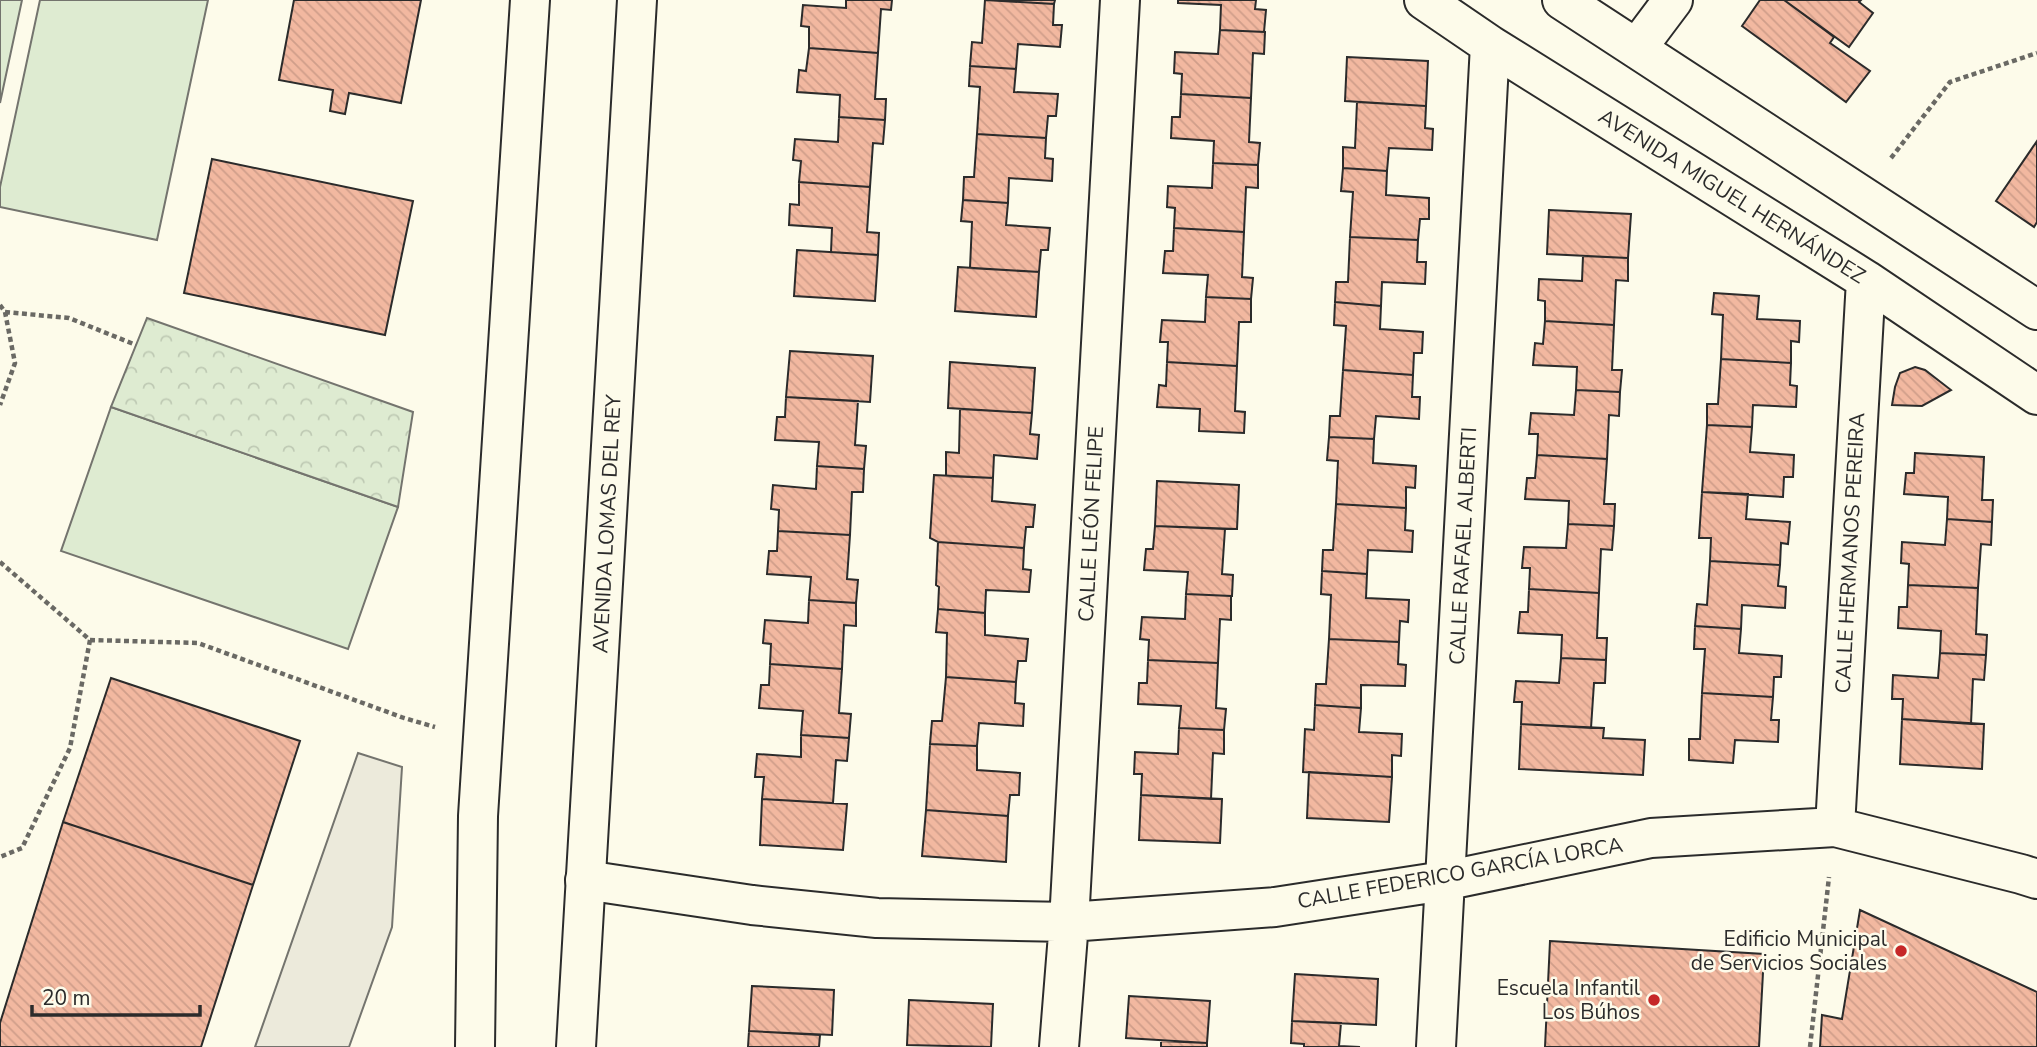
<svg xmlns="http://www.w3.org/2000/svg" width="2037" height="1047" viewBox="0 0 2037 1047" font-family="'Nunito Sans',sans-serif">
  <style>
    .green { fill: #deebd1; stroke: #74746e; stroke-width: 2 }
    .forest { fill: url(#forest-crowns); stroke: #74746e; stroke-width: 2 }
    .parking { fill: #eceadb; stroke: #74746e; stroke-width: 2 }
    .building { fill: url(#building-back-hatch); stroke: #2b2b2b; stroke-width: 2 }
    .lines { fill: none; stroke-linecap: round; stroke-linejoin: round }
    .minor-casing { stroke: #2b2b2b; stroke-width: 42 }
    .major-casing { stroke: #2b2b2b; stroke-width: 42 }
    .path { stroke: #6a6964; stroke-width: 4.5; stroke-dasharray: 5 3.5; stroke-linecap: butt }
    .minor { stroke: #fdfbea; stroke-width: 38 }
    .major { stroke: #fdfbea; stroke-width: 38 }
    .poi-dot { fill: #c62828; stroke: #fdfbea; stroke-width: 2.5 }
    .labels { text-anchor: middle; stroke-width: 5; stroke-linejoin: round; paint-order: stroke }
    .street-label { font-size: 21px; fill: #2b2b2b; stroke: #fdfbea }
    .poi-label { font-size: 21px; fill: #2b2b2b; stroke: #fdfbea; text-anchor: end }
  </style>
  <defs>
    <pattern id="forest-crowns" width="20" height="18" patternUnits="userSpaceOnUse" patternTransform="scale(1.75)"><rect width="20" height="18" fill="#deebd1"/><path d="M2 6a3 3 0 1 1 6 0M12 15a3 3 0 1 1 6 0" fill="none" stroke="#bfcab4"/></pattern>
    <pattern id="building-back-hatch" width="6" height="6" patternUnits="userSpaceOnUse" patternTransform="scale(1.75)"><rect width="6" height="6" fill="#f2b8a0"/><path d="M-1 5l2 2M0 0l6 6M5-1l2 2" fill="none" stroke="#d09e8a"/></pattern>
  </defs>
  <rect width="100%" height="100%" fill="#fdfbea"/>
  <!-- green -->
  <path class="green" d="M0,0H22L0,103Z
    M40,0H208L157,240L0,207V187Z
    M111,407L398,507L348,649L61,551Z"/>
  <!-- forest -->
  <path class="forest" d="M147,318L413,412L398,507L111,407Z"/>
  <!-- parking -->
  <path class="parking" d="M358,753L402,767L392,927L349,1047H255Z"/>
  <!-- building -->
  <path class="building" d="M294,0H421L401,103L349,93L345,114L330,111L333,90L279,80Z
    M846,0H892L891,10L881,9L878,53L809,48V27L801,26L803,5L846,8Z
    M985,0L1054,4L1053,25H1062L1060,47L1018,44L1016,69L970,66L972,42L982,43Z
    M987,0H1055L1054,4Z
    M1178,0H1256L1255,9L1266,10L1264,32L1220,30L1221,5L1178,3Z
    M1760,0H1784L1834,37L1830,43L1870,71L1846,102L1742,26Z
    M1784,0H1861L1859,2L1873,13L1849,47Z
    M1220,30L1265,32L1264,54L1253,53L1251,98L1181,94L1182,74L1174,73L1175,52L1218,54Z
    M809,48L878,53L875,99H886L885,120L839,117L840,95L797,92L799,70L806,71Z
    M1347,57L1428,61L1426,106L1345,101Z
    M970,66L1016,69L1014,92L1058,94L1056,116H1048L1046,138L977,134L980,87L969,86Z
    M1181,94L1251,98L1249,142L1260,143L1258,165L1213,163L1214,141L1171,138L1172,117H1180Z
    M1357,102L1426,106L1425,128L1433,129L1432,150L1389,148L1387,171L1343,168V147L1355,148Z
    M839,117L885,120L883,144L873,143L870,187L799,182L801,161L793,160L795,139L838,142Z
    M977,134L1046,138L1045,158L1053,159L1052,181L1009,178L1008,203L963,200L964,177H974Z
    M2037,141V222L2034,227L1996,201Z
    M212,159L413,201L385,335L184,293Z
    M1213,163L1258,165V188L1246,187L1244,232L1174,228L1175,208L1167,207L1168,186L1212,188Z
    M1343,168L1387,171L1386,195L1429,198V219H1420L1418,240L1350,237L1353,192L1341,191Z
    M799,182L870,187L867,232L879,233L878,255L831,252L832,228L789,225L790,204L799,205Z
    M963,200L1008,203L1006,225L1050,228L1048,250H1041L1039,272L970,268L972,222L961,221Z
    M1549,210L1631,214L1628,258L1547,254Z
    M1174,228L1244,232L1242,277L1253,278L1251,299L1206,297L1208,275L1163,273L1165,251H1173Z
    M1350,237L1418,240L1417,262H1426L1425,284L1382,282L1381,306L1335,302L1336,282H1348Z
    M797,250L878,255L875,301L794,296Z
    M1583,256L1628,258V281L1616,280L1614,325L1545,321V301L1538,300L1539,279L1582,281Z
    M958,267L1039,272L1036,317L955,311Z
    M1714,293L1759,296L1757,319L1800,321L1799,342L1791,341V363L1721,359L1723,315L1712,314Z
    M1206,297L1251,299V322H1239L1237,366L1167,362L1168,342H1160L1162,320L1205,322Z
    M1335,302L1381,306L1380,329L1423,332L1422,353H1414L1413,375L1343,370L1346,326L1334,325Z
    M1545,321L1614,325L1612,370H1622L1620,392L1576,390L1577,367L1533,365L1535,343L1543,344Z
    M790,351L873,356L870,402L786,397Z
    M1721,359L1791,363L1790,385L1797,386L1796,407L1753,405L1752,427L1707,425V404H1718Z
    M950,362L1035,368L1032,413L948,408Z
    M1167,362L1237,366L1235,411L1245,412L1244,433L1199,431L1200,409L1157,407L1159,385L1166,386Z
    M1915,367L1925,370L1951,390L1922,406L1892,405L1895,387L1900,373Z
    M1343,370L1413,375L1412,397H1420L1419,419L1376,416L1374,439L1329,437L1330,416H1340Z
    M1576,390L1620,392L1619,416L1609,415L1607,459L1537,455L1538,434H1529L1531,413L1574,415Z
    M786,397L858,401L855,445L866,446L864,469L817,466L819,442L775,440L777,417H785Z
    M960,409L1032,413L1030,434L1039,435L1037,459L994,455L993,478L946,476V452L959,453Z
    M1707,425L1752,427L1750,452L1794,455L1793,477H1784L1783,497L1702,492Z
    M1329,437L1374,439L1373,463L1416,466L1415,488L1406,487V508L1336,504L1338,461L1327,460Z
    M1915,453L1984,457L1982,500H1993L1992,522L1947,519L1948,497L1904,494L1906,473H1914Z
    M1537,455L1607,459L1604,504H1615L1614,526L1568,524L1569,501L1525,499L1527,478H1535Z
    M817,466L864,469L863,492H852L850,535L778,531L779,510L771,509L773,485L816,489Z
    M934,475L993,478L992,501L1035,505L1033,527H1026L1024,548L938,542L930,538Z
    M1157,481L1239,485L1237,529L1155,526Z
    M1702,492L1748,494L1746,519L1790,522L1788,544L1781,543L1780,565L1710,561L1711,538H1699Z
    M1336,504L1406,508L1405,530L1413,531L1412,552L1368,550L1367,574L1322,571L1323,550H1333Z
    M1947,519L1992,522L1991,545L1981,544L1978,588L1908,585L1909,564L1901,563L1902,542L1945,545Z
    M1568,524L1614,526L1612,550L1601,549L1599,593L1529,589L1530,568H1522L1524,547L1566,548Z
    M1155,526L1225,529L1222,574L1233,575L1232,596L1186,594L1188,572L1144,570L1146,549H1153Z
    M778,531L850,535L847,579L858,580L856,603L809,600L811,577L767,574L769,551H777Z
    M938,542L1024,548L1023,569L1031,570L1029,592L986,590L985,613L938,609L939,587L936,585Z
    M1710,561L1780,565L1778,586L1786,587L1785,608L1742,605L1741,629L1695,626L1697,604L1707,605Z
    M1322,571L1367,574L1366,598L1409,600L1408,622L1400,621L1399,642L1329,639L1331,595L1321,594Z
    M1908,585L1978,588L1976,634L1987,635L1986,655L1940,653L1941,631L1898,628L1899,607H1907Z
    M1529,589L1599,593L1597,638H1607L1606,660L1561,658L1562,635L1518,633L1520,612H1528Z
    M1186,594L1231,596V620L1220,619L1218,663L1148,660L1149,640L1140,639L1142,617L1185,619Z
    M809,600L856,603V626L844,625L842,669L770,664L771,644L763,643L765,620L808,623Z
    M938,609L985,613V635L1028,639L1026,661H1018L1016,682L946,677L947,633L936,632Z
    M1695,626L1741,629L1739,653L1782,656L1781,677H1774L1773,697L1702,693L1705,649H1694Z
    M1329,639L1399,642L1398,664L1406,665L1405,686L1361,685V708L1315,705L1316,684H1326Z
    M1940,653L1986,655L1984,680L1973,679L1971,724L1902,719L1903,699H1892L1893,675L1938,678Z
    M1561,658L1606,660L1605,683H1594L1591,728L1521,724L1522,702H1514L1516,681L1559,683Z
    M1148,660L1218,663L1216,708L1226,709L1224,730L1179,728L1181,706L1138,704L1139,683H1147Z
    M770,664L842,669L839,713L851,714L849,738L801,735L803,711L759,708L761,685H769Z
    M946,677L1016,682L1015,703L1024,704L1023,726L979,723L977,746L930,744L932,721H942Z
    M111,678L300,741L253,885L63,822Z
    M1702,693L1773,697L1771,720H1779L1778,742L1735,740L1733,763L1689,760V739H1700Z
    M1315,705L1361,708L1359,732L1402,734L1401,756L1392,755V777L1303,772L1305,729L1314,730Z
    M1902,719L1984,724L1982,769L1900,764Z
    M1521,724L1604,728L1603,738L1645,740L1643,775L1519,769Z
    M1179,728L1224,730V754L1213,753L1211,799L1141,795L1142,774H1134L1135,752L1178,754Z
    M801,735L849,738L847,761L836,760L833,803L762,799L764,777H755L757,754L801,757Z
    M930,744L977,746V770L1020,773L1019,795H1010L1008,816L926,810Z
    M1309,772L1392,777L1389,822L1307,818Z
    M1141,795L1222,799L1220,843L1139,840Z
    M762,799L847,804L843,850L760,845Z
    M926,810L1008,816L1006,862L922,856Z
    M63,822L253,885L201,1047H0V1023Z
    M1860,910L2037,992V1047H1820L1822,1015L1842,1019Z
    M1550,941L1764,954L1759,1047H1545Z
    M1295,974L1378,979L1376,1025L1292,1021Z
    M752,986L834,990L832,1035L749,1031Z
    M1129,996L1210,1001L1207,1043L1126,1038Z
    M909,1000L993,1004L991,1047L907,1045Z
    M1292,1021L1341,1023L1339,1046L1360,1047H1304V1044L1291,1043Z
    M749,1031L820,1035L819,1047H748Z
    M1161,1041L1207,1043V1047H1161Z"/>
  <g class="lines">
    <defs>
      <path id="minor" d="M1424,0L1490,45L1866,280L2037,395
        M1562,0L2037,310
        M1637,48L1673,0
        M1835,827L1866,280
        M585,880L752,905L877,918L1069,922L1275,907L1444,881L1651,838L1835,827L2021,874L2037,879
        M1059,1047L1069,922L1120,0
        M1436,1047L1490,45"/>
      <path id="major" d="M475,1047L478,816L530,0
        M576,1047L637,0"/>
    </defs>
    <!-- minor casing -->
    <use href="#minor" class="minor-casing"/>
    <!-- major casing -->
    <use href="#major" class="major-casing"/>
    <!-- path -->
    <path class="path" d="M1891,158L1950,82L2037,53
      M0,305L5,312L15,363L0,405
      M5,312L69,318L136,345
      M0,562L90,640L70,748L22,848L0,857
      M90,640L198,643L404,718L435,727
      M1810,1047L1829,877"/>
    <!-- minor -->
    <use href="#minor" class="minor"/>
    <!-- major -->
    <use href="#major" class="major"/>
  </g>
  <!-- markers -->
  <g class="poi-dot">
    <circle cx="1901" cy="951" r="7"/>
    <circle cx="1654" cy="1000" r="7"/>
  </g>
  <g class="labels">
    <!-- street labels -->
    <g class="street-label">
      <text transform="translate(1732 196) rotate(32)" y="7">AVENIDA MIGUEL HERNÁNDEZ</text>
      <text transform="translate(607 524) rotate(-87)" y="7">AVENIDA LOMAS DEL REY</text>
      <text transform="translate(1091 524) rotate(-87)" y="7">CALLE LEÓN FELIPE</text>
      <text transform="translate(1463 546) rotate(-87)" y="7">CALLE RAFAEL ALBERTI</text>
      <text transform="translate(1850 553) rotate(-87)" y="7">CALLE HERMANOS PEREIRA</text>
      <text transform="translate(1460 873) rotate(-10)" y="7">CALLE FEDERICO GARCÍA LORCA</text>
    </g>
    <!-- poi labels -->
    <g class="poi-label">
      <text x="1887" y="946">Edificio Municipal<tspan x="1887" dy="24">de Servicios Sociales</tspan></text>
      <text x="1640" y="995">Escuela Infantil<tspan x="1640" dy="24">Los Búhos</tspan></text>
    </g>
  </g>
  <!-- scale -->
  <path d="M32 1005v10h168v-10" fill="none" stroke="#2b2b2b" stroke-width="3.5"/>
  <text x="42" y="1005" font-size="21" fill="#2b2b2b" stroke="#fdfbea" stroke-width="5" paint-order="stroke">20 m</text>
</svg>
